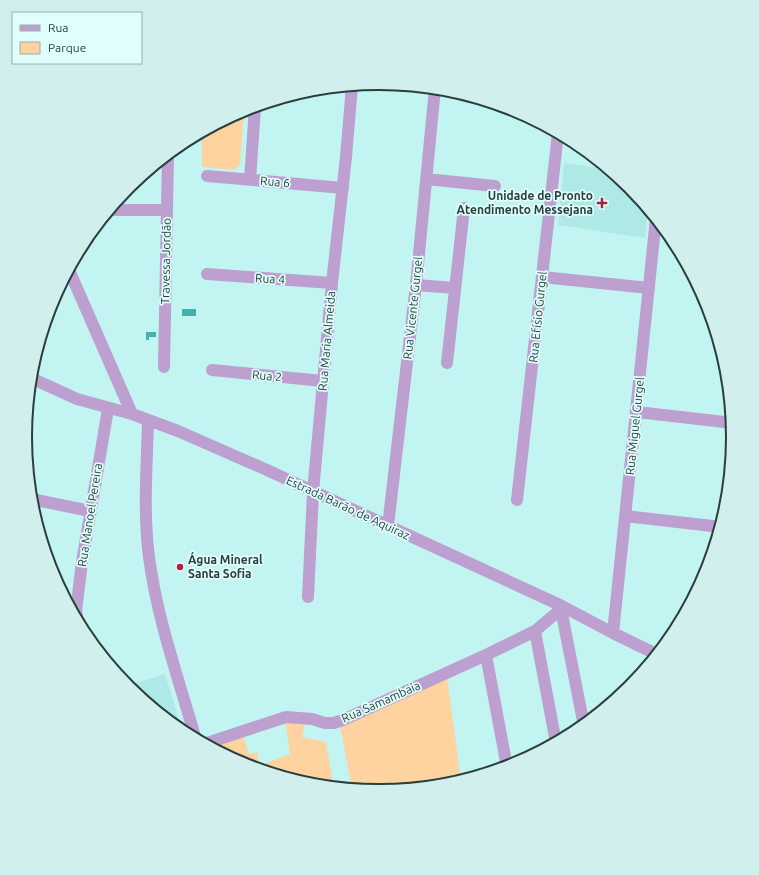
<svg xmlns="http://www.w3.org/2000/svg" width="759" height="875" viewBox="0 0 759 875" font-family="Ubuntu,sans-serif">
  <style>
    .built { fill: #aee9e5 }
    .green { fill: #fed39f }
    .water { fill: #44b1ad }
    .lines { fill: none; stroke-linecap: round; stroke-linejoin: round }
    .minor { stroke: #bda0d0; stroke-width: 12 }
    .poi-dot { fill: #b11f47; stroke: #e0fefc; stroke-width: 1.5 }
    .labels { text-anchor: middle; stroke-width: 3.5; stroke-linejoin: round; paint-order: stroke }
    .street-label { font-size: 12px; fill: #2a3e3d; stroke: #e0fefc }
    .poi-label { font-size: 12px; font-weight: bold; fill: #2a3e3d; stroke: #e0fefc; text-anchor: end }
    .rim { fill: none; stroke: #2a3e3d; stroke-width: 2 }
  </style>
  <rect width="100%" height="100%" fill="#c2f5f2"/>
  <!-- built -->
  <path class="built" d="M564,163L608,169L630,187L648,209L645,238L558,225Z
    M165,674L183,733L127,686Z"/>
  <!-- green -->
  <path class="green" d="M244,110L240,165L234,170L202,167V132Z
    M447,677L461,781L448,785L379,792L352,789L340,725Z
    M285,720L305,723L302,737L326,742L333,783L322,784V786L310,785L268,772L266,763L290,754Z
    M243,735L249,754L257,752L260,767C248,772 218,751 207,745Z"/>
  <!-- water -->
  <path class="water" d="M182,309H196V316H182Z
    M146,332H156V337H149V340H146Z"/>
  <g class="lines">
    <!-- minor -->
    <path class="minor" d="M207,176L343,188
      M426,179L495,186
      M250,180L255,107
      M110,210H167
      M69,270L132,414
      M207,274L332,283
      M542,277L649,288
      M416,285L455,288
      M447,363L464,208
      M164,367L168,155
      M212,370L323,381
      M31,378L77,399L132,414L178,431L267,470L560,605L613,633L658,655
      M637,412L733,423
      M148,420C147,466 143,512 149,557C157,619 179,680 196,740
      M31,499L90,511
      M517,500L558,133
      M625,516L721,527
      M388,526L416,285L435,88
      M308,597L313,492L332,283L346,157L352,86
      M561,609L584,726
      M78,621L76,611L82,562L108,409
      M535,631L556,743
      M613,633L656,218
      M486,655L507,767
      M204,744L286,717L312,719L325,723H334L343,720L486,655L535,631L561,609L560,605"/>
  </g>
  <!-- markers -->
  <g class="poi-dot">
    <path d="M600 197h4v4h4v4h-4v4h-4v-4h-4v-4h4z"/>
    <circle cx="180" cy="567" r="4"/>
  </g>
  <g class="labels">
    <!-- street labels -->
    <g class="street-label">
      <text transform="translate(275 182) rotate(5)" y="4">Rua 6</text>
      <text transform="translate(166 261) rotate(-89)" y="4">Travessa Jordão</text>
      <text transform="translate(270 279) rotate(4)" y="4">Rua 4</text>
      <text transform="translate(413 308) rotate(-84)" y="4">Rua Vicente Gurgel</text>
      <text transform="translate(538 317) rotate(-84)" y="4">Rua Efísio Gurgel</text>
      <text transform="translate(327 341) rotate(-85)" y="4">Rua Maria Almeida</text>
      <text transform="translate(267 376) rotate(6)" y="4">Rua 2</text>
      <text transform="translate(635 426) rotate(-84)" y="4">Rua Miguel Gurgel</text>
      <text transform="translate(348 508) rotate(25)" y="4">Estrada Barão de Aquiraz</text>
      <text transform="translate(90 515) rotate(-81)" y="4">Rua Manoel Pereira</text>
      <text transform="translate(381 702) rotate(-24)" y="4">Rua Samambaia</text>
    </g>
    <!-- poi labels -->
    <g class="poi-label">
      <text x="593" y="200">Unidade de Pronto<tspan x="593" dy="14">Atendimento Messejana</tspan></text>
      <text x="188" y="564" text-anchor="start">Água Mineral<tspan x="188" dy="14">Santa Sofia</tspan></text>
    </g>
  </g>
  <!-- crop -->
  <path d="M0 0H759V875H0ZM32 437a347 347 0 1 1 694 0a347 347 0 1 1-694 0Z" fill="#d1efed" fill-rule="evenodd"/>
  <path class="rim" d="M32 437a347 347 0 1 1 694 0a347 347 0 1 1-694 0Z"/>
  <!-- legend -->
  <rect x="12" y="12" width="130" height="52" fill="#e0fefc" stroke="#97b1b0"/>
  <rect x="20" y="25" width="20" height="6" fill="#bda0d0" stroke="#97b1b0"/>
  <text x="48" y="32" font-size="12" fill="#2a3e3d">Rua</text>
  <rect x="20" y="42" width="20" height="12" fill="#fed39f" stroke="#97b1b0"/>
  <text x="48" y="52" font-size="12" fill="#2a3e3d">Parque</text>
</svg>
